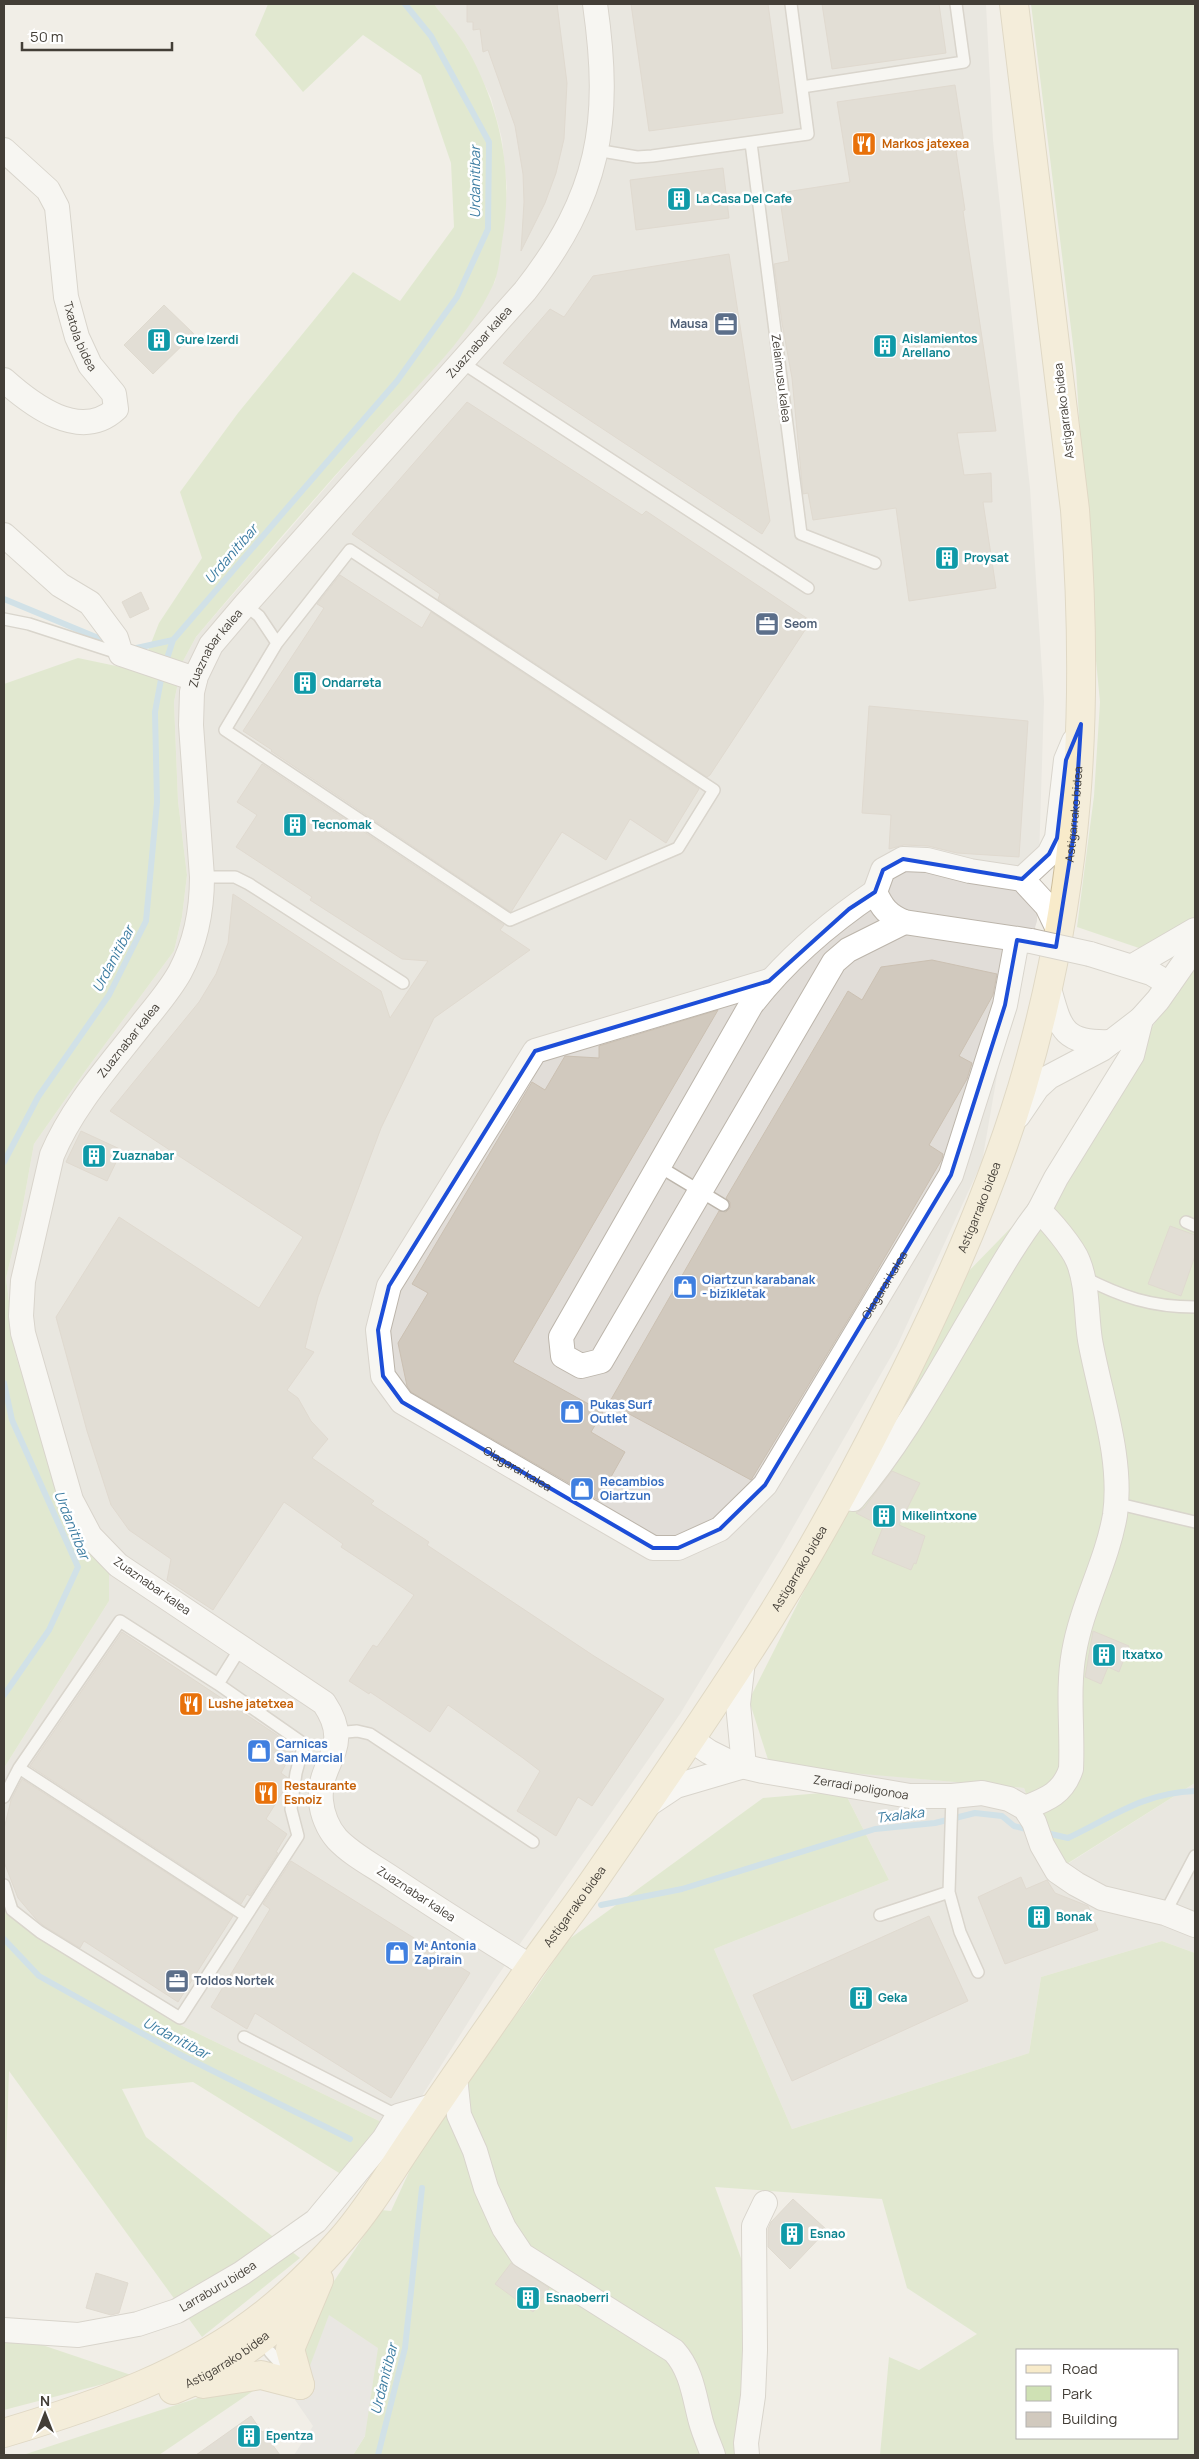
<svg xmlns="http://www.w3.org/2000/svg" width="1199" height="2459" viewBox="0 0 1199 2459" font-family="Manrope,sans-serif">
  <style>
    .industrial { fill: #e1ddd8 }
    .green { fill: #cfe1b4; fill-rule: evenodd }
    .parking { fill: #e0dedb }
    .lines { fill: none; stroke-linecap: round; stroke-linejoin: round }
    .stream { stroke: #aad1e7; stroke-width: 6 }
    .building { fill: #d1c9be; stroke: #cbc0b2 }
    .service-casing { stroke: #bcb5ab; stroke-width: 14 }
    .minor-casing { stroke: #bcb5ab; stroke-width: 26 }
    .secondary-casing { stroke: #ccbd9b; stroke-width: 30 }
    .service { stroke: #fff; stroke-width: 11 }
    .minor { stroke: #fff; stroke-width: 24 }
    .secondary { stroke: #f8ebca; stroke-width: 28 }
    .minor-bridge-casing { stroke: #bcb5ab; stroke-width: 26; stroke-linecap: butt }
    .minor-bridge { stroke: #fff; stroke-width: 24 }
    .marked { fill: none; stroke: #1d4ed8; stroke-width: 4; stroke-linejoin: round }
    .labels { text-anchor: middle; stroke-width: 5; stroke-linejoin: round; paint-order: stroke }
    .food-label { font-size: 12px; font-weight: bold; fill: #c56008; stroke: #fff; text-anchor: start }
    .culture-label { font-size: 12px; font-weight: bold; fill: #0d838f; stroke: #fff; text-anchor: start }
    .service-label { font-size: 12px; font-weight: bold; fill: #4e5e75; stroke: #fff; text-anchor: start }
    .street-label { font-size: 12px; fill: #433e37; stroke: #fff }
    .shop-label { font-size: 12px; font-weight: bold; fill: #366cbe; stroke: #fff; text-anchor: start }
    .water-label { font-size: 14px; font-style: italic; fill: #3d7da2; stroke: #fff }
  </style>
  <rect width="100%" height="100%" fill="#f1eee7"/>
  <!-- industrial -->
  <path class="industrial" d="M434,4H986L993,140L1030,488L1044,701L1037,921L1006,1024L982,1162L897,1346L780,1550L680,1714L494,1981L400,2131L168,2019L4,1912V1768L109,1601V1571L74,1538L16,1356L6,1278L21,1216L34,1144L86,1070L174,951L182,917L187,875L178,801L174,702L182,663L196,637L366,441L426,377L495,282L503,232L507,188L502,139L491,98L467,48Z
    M834,1771L1024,1788L1055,1872L1195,1783V1953L1162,1941L1041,1977L1029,2053L792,2129L714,1949L889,1880Z"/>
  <!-- green -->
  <path class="green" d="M268,4H434C445,19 459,34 468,50C501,110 514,174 502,242C500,255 499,271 494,283C467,343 410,392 367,440C309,504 252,571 196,637L182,663L174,702L178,801L187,875L182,917L174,951L86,1070L34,1144L21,1216L6,1278L16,1356L74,1538L109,1571V1601L4,1768V684L78,658L140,671L159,623L202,558L180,492L238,413L353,272L400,301L454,227L451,163L421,75L363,35L303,92L255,35Z
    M1031,4H1195V1783L1054,1872L1024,1788L770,1766L749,1700L962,1278L1042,1196L1192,966L1077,927L1094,796L1100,702L1091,609L1076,369Z
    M844,1791L889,1880L714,1949L792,2129L1029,2053L1041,1977L1162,1941L1195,1953V2455H880L889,2357L919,2370L977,2334L907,2288L882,2199L715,2187L756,2299L754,2455H353L365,2436L308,2371L299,2352L307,2322L381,2210L391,2211L426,2135L533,1992L568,1940L763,1798ZM1018,2350H1178V2438H1018Z
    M4,1912L168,2019L400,2131L360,2186L193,2082L122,2089L146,2137L300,2258L202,2337L9,2071L4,2220Z
    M4,2332L134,2376L4,2410Z
    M262,2385L159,2455H23L228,2388Z"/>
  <!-- parking -->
  <path class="parking" d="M329,2315L378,2348L365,2436L353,2455H294L313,2426L293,2397L308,2371Z"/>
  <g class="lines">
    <!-- stream -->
    <path class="stream" d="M4,599L108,642
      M132,649L173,640
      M4,1162L38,1097L109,995L146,921L157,802L155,712L162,674L173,640L397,381L457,297L488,229L489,142L431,36L405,4
      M4,1383L12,1420L78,1567L49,1630L4,1695
      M1042,1832L1068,1838C1114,1816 1143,1793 1195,1791
      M601,1905L682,1889L875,1829L935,1823L975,1813L1002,1816L1014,1826L1030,1830
      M4,1939L39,1976L179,2054L350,2139
      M378,2455L405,2348L422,2188"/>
  </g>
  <!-- building -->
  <path class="building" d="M467,4H557L567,83L564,139L556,173L545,203L521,251L524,202L523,174L515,126L488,50L483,52L480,29L473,30V22H467Z
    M631,4H768L783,113L649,131Z
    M822,4H939L946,53L832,69Z
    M955,85L965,149L956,151L965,210L963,211L996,431L957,433L964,475L991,473L992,502H983L996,588L909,601L896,508L813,520L808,493L803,494L792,378L782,323L774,264L789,261L779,193L850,182L837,102Z
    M723,168L729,218L636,230L630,180Z
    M729,254L770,521L762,534L503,363L550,309L564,317L593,276Z
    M164,305L194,334L153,374L124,345Z
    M467,402L642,515L646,511L811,621L710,775L707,777L438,599L440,594L352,534Z
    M340,575L422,628L431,612L699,789L666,843L630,819L606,860L562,832L511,912L271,751L272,750L243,731L324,608L317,604Z
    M141,592L149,609L130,618L122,602Z
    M869,706L1028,721L1019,857L957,853L928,846L904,845L889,849L891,815L862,813Z
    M262,764L504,925L500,930L530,950L434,1018L381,1128L318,1297L305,1348L314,1352L287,1390L298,1398L311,1421L328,1439L312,1458L374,1501L371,1504L429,1542L427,1545L594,1656L664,1699L592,1806L578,1797L556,1836L517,1811L540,1771L523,1758L448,1705L430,1732L370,1692L369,1694L349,1681L373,1645L377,1647L414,1595L341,1547L343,1544L284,1502L213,1610L167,1580L171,1559L129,1530L111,1505L87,1431L56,1317L119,1217L259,1308L303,1237L110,1111L199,1002L216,974L228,943L233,894L381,991L390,1018L428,961L402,959L310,900L312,897L236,847L257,815L237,802Z
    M932,960L997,974L993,995L959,1056L972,1063L967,1079L929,1145L943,1154L942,1159L857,1305L751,1480L609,1403L719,1211L726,1212L730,1208V1202L726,1198L848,991L862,1000L881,967Z
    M718,1010L513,1362L603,1412L591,1432L625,1452L598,1500L411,1392L407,1386L398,1343L428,1293L412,1284L532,1082L545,1090L565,1056L599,1058V1046Z
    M81,1131L122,1150L107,1181L66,1162Z
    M1170,1226L1195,1235V1256L1181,1296L1148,1284Z
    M892,1471L920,1483L899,1525L925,1536L916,1564L914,1563L911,1570L872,1554L883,1527L856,1513L864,1508Z
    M1093,1631L1129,1646L1119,1672L1108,1667L1101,1684L1085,1677Z
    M122,1632L295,1747L281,1773L288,1778L287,1785L266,1819L287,1834L276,1852L278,1853L250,1896L247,1894L241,1904L30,1766Z
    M22,1779L233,1916L178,2002L84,1941L80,1948L44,1926L35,1918L18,1898L4,1862V1829L11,1800Z
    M291,1861L470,1973L391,2098L255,2013L247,2029L211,2007L270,1909L263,1904Z
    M1021,1877L1026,1889L1047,1880L1055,1893L1088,1906L1098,1930L1005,1964L978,1897Z
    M929,1916L968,2001L792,2081L753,1995Z
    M793,2199L827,2230L790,2269L768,2247V2229L771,2222Z
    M511,2263L549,2288L533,2312L495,2284Z
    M96,2273L128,2283L119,2313L111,2315L86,2308Z
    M251,2416L262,2432L269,2428L278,2440L272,2444L280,2455H196Z"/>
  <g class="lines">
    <defs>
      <path id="service" d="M802,87L964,62L956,4
        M751,143L801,534L875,563
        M596,150L637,157L652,156L808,134L791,4
        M461,362L808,588
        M245,605L259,616L277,643L225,730L510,920L678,848L714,790L350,550L277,643
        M4,619L29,624L121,654
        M202,877H235L249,884L403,983
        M660,1167L723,1205
        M1186,1222L1195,1226
        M1083,1277C1122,1297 1151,1307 1195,1307
        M1115,1503L1195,1522
        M218,1684L241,1647
        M336,1733L357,1731L370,1734L533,1842
        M19,1768L246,1916
        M952,1796L949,1892L960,1932L978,1972
        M4,1797L19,1768L120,1621L218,1684L304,1744L296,1773L291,1809L298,1836L180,2018L40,1932L12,1910L4,1885
        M1165,1913L1195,1856
        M880,1915L949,1892
        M244,2037L398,2116
        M270,2352L289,2373"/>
      <g id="minor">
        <path id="s1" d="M4,150L48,190L57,207L66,297L77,337L90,365L114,394L116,409C80,442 32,405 4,380"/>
        <path d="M4,535L60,585L90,603L116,638L121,654L195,679"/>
        <path d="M1022,879L1049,854L1057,838L1066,760L1074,741"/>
        <path d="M875,892C829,923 785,961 751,1005L561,1337L563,1356L581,1366L601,1361L834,962L848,950L904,922"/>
        <path d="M1031,941L904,922C888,915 882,908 875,892L883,870L903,859L927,860L970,871L1022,879L1047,906L1059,931"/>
        <path d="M1090,954L1151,973L1169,984"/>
        <path d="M1133,966L1195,930"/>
        <path id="s2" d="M769,981L535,1051L389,1286L378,1330L383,1376L402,1402L653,1548H678L720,1529L765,1485L951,1175L1005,1005L1017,940"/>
        <path d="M1048,985C1060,1027 1061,1044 1111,1042"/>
        <path d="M1018,1116L1037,1088L1049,1077L1102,1049L1141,1019L1158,1000L1195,947"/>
        <path d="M841,1496L853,1499C902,1442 938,1374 976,1310C996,1276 1015,1242 1039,1211"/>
        <path d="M743,1661L738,1704L744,1766"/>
        <path id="s3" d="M690,1739L709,1752L733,1764L763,1771L910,1796H952L982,1793L1009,1799L1025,1808L1034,1822L1042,1845L1057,1871L1076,1884L1102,1898L1165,1913L1195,1925"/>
        <path d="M649,1804L676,1786L744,1766"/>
        <path d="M1025,1808C1048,1799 1063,1793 1071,1769C1073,1731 1067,1690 1074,1652C1082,1605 1107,1562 1115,1515C1123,1457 1100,1396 1090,1340C1086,1315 1088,1285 1078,1261C1073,1248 1050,1220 1039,1211L1056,1178L1132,1055L1141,1019"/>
        <path id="s4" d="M531,1967C484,1938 438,1909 393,1879C374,1866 352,1855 337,1839C328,1829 322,1814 321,1801C317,1761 355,1749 324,1703L118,1565L90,1536L71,1500L23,1333L21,1316L23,1281L52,1155C73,1105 111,1064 144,1021C157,1005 170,990 180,972C196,942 202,910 202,877L191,725L192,692L196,676L211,645L245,605L525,291C600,195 612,123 595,4"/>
        <path d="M455,2077L459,2115L475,2151L486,2188L504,2228L522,2255L674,2351C692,2371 694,2396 701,2422C704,2433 709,2444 713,2455"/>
        <path id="s5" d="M4,2330L78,2335L138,2324L177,2311L242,2273L316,2221L384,2139L398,2116L436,2105"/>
        <path d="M747,2455L746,2443L753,2396L755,2350L754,2226L765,2203"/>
      </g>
      <g id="secondary">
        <path d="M203,2384L261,2375L300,2385"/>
        <path d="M300,2385L290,2349L319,2280"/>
        <path id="s6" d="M173,2390C219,2372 257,2345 293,2312"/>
        <path id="s7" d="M4,2433C97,2405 190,2374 267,2312C294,2290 320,2264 342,2239C370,2207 392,2169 416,2134C451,2082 487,2031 522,1980C546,1945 573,1911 597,1876C646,1805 694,1735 741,1663C795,1582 842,1497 886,1410C940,1306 988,1200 1022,1088C1080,894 1090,711 1075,510L1014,4"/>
      </g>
    </defs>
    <!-- service casing -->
    <use href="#service" class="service-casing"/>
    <!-- minor casing -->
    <use href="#minor" class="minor-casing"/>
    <!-- secondary casing -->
    <use href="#secondary" class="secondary-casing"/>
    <!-- service -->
    <use href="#service" class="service"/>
    <!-- minor -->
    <use href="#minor" class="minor"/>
    <!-- secondary -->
    <use href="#secondary" class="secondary"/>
    <defs>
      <path id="minor-bridge" d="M1031,941L1090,954"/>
    </defs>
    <!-- minor-bridge casing -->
    <use href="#minor-bridge" class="minor-bridge-casing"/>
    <!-- minor-bridge -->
    <use href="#minor-bridge" class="minor-bridge"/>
  </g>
  <!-- marked area -->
  <path d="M0 0H1199V2459H0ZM1081,724L1074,833L1056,947L1017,940L1005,1005L951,1175L765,1485L720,1529L678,1548H653L402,1402L383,1376L378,1330L389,1286L535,1051L769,981L849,909L875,892L883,870L903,859L1022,879L1049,854L1057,838L1066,760Z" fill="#f1eee7" fill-opacity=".55" fill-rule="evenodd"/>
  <path class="marked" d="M1081,724L1074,833L1056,947L1017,940L1005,1005L951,1175L765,1485L720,1529L678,1548H653L402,1402L383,1376L378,1330L389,1286L535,1051L769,981L849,909L875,892L883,870L903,859L1022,879L1049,854L1057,838L1066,760Z"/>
  <!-- icons -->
  <defs>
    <symbol id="restaurant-square" viewBox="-11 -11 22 22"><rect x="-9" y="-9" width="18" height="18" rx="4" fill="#e8710a" stroke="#fff"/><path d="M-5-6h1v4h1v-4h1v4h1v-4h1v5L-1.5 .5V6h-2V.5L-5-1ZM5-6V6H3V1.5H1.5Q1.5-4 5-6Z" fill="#fff"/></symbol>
    <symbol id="building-square" viewBox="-11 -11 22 22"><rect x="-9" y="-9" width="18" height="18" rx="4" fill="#0f9aa8" stroke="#fff"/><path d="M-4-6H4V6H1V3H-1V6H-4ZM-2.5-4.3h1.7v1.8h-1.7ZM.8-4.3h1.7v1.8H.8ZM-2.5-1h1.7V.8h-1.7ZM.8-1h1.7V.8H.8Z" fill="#fff"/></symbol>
    <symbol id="office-square" viewBox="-11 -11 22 22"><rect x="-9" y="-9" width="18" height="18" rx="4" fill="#5c6f8a" stroke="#fff"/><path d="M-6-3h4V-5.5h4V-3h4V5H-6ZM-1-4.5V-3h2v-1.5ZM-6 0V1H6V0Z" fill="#fff"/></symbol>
    <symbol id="shop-square" viewBox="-11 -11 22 22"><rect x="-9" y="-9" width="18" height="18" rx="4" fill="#3f7fe0" stroke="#fff"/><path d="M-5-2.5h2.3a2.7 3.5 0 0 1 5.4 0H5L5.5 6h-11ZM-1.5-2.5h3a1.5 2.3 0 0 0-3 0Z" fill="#fff"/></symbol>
  </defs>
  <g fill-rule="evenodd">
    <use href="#restaurant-square" x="850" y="130" width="28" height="28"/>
    <use href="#building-square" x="665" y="185" width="28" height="28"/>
    <use href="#office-square" x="712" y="310" width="28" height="28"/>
    <use href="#building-square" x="145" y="326" width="28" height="28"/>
    <use href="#building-square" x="871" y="332" width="28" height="28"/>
    <use href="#building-square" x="933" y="544" width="28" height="28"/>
    <use href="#office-square" x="753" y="610" width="28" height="28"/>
    <use href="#building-square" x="291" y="669" width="28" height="28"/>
    <use href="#building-square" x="281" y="811" width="28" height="28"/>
    <use href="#building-square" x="80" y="1142" width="28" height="28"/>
    <use href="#shop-square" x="671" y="1273" width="28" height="28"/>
    <use href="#shop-square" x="558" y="1398" width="28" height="28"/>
    <use href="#shop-square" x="568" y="1475" width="28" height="28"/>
    <use href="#building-square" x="870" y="1502" width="28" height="28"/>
    <use href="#building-square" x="1090" y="1641" width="28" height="28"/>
    <use href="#restaurant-square" x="177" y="1690" width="28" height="28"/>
    <use href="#shop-square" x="245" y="1737" width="28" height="28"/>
    <use href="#restaurant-square" x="252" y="1779" width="28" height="28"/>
    <use href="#building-square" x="1025" y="1903" width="28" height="28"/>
    <use href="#shop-square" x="383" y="1939" width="28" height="28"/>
    <use href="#office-square" x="163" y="1967" width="28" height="28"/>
    <use href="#building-square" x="847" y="1984" width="28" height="28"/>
    <use href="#building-square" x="778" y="2220" width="28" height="28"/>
    <use href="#building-square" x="514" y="2284" width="28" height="28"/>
    <use href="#building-square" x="235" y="2422" width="28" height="28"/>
  </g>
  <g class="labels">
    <!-- food labels -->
    <g class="food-label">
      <text x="882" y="148">Markos jatexea</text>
      <text x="208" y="1708">Lushe jatetxea</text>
      <text x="284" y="1790">Restaurante<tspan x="284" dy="14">Esnoiz</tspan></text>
    </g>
    <!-- culture labels -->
    <g class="culture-label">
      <text x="696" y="203">La Casa Del Cafe</text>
      <text x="902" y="343">Aislamientos<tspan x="902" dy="14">Arellano</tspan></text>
      <text x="176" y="344">Gure Izerdi</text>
      <text x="964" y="562">Proysat</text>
      <text x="322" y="687">Ondarreta</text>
      <text x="312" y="829">Tecnomak</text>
      <text x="112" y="1160">Zuaznabar</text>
      <text x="902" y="1520">Mikelintxone</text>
      <text x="1122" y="1659">Itxatxo</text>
      <text x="1056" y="1921">Bonak</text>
      <text x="878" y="2002">Geka</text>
      <text x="810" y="2238">Esnao</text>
      <text x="546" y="2302">Esnaoberri</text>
      <text x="266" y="2440">Epentza</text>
    </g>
    <!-- service labels -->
    <g class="service-label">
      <text x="708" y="328" text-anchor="end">Mausa</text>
      <text x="784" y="628">Seom</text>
      <text x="194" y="1985">Toldos Nortek</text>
    </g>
    <!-- street labels -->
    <g class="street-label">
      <text dy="4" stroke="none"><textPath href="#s1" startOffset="211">Txatola bidea</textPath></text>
      <text dy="4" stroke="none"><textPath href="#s4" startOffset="2025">Zuaznabar kalea</textPath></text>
      <text transform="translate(781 378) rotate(83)" y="4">Zelaimusu kalea</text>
      <text transform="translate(1064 411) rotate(-97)" y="4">Astigarrako bidea</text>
      <text dy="4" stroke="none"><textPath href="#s4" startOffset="1620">Zuaznabar kalea</textPath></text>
      <text dy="4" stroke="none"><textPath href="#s7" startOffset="2018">Astigarrako bidea</textPath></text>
      <text dy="4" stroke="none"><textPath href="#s4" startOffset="1200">Zuaznabar kalea</textPath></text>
      <text dy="4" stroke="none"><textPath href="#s7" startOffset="1612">Astigarrako bidea</textPath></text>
      <text dy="4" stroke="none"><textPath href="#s2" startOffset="1302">Olagarai kalea</textPath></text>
      <text dy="4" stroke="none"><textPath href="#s2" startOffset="778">Olagarai kalea</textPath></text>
      <text dy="4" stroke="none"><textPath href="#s7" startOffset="1208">Astigarrako bidea</textPath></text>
      <text transform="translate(152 1586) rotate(35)" y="4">Zuaznabar kalea</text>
      <text dy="4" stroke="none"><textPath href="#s3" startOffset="180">Zerradi poligonoa</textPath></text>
      <text transform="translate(416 1894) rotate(33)" y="4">Zuaznabar kalea</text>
      <text dy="4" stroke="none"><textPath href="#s7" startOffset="802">Astigarrako bidea</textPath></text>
      <text dy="4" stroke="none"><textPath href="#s5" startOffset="224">Larraburu bidea</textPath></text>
      <text dy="4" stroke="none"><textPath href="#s6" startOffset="62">Astigarrako bidea</textPath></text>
    </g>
    <!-- shop labels -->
    <g class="shop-label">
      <text x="702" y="1284">Oiartzun karabanak<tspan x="702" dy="14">- bizikletak</tspan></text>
      <text x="590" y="1409">Pukas Surf<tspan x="590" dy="14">Outlet</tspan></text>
      <text x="600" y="1486">Recambios<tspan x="600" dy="14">Oiartzun</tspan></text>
      <text x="276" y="1748">Carnicas<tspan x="276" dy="14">San Marcial</tspan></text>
      <text x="414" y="1950">Mª Antonia<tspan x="414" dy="14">Zapirain</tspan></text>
    </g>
    <!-- water labels -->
    <g class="water-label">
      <text transform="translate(475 182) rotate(-90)" y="5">Urdanitibar</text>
      <text transform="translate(231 554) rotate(-49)" y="5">Urdanitibar</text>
      <text transform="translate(113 959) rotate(-62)" y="5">Urdanitibar</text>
      <text transform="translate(72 1525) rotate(68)" y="5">Urdanitibar</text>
      <text transform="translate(900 1815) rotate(-7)" y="5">Txalaka</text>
      <text transform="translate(176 2038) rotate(28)" y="5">Urdanitibar</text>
      <text transform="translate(384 2379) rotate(-76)" y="5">Urdanitibar</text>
    </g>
  </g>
  <!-- border -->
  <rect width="1199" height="2459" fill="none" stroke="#433e37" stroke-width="10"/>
  <!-- legend -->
  <rect x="1016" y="2349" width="162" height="90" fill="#ffffff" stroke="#b4b2af"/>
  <rect x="1026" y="2365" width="25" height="8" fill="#f8ebca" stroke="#b4b2af"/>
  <text x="1062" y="2374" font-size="15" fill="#433e37">Road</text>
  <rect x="1026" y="2386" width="25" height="15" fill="#cfe1b4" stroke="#b4b2af"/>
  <text x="1062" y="2399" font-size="15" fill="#433e37">Park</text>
  <rect x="1026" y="2412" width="25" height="15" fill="#d1c9be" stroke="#b4b2af"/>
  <text x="1062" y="2424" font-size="15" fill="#433e37">Building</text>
  <!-- north arrow -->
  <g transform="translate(45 2414)" stroke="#ffffff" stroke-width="4" paint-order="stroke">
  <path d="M0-4L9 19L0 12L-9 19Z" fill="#433e37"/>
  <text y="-8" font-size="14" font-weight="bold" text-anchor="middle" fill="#433e37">N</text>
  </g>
  <!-- scale -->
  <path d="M22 42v8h150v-8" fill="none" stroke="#433e37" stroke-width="2.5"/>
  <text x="30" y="42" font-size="15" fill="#433e37" stroke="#ffffff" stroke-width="4" paint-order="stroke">50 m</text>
</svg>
